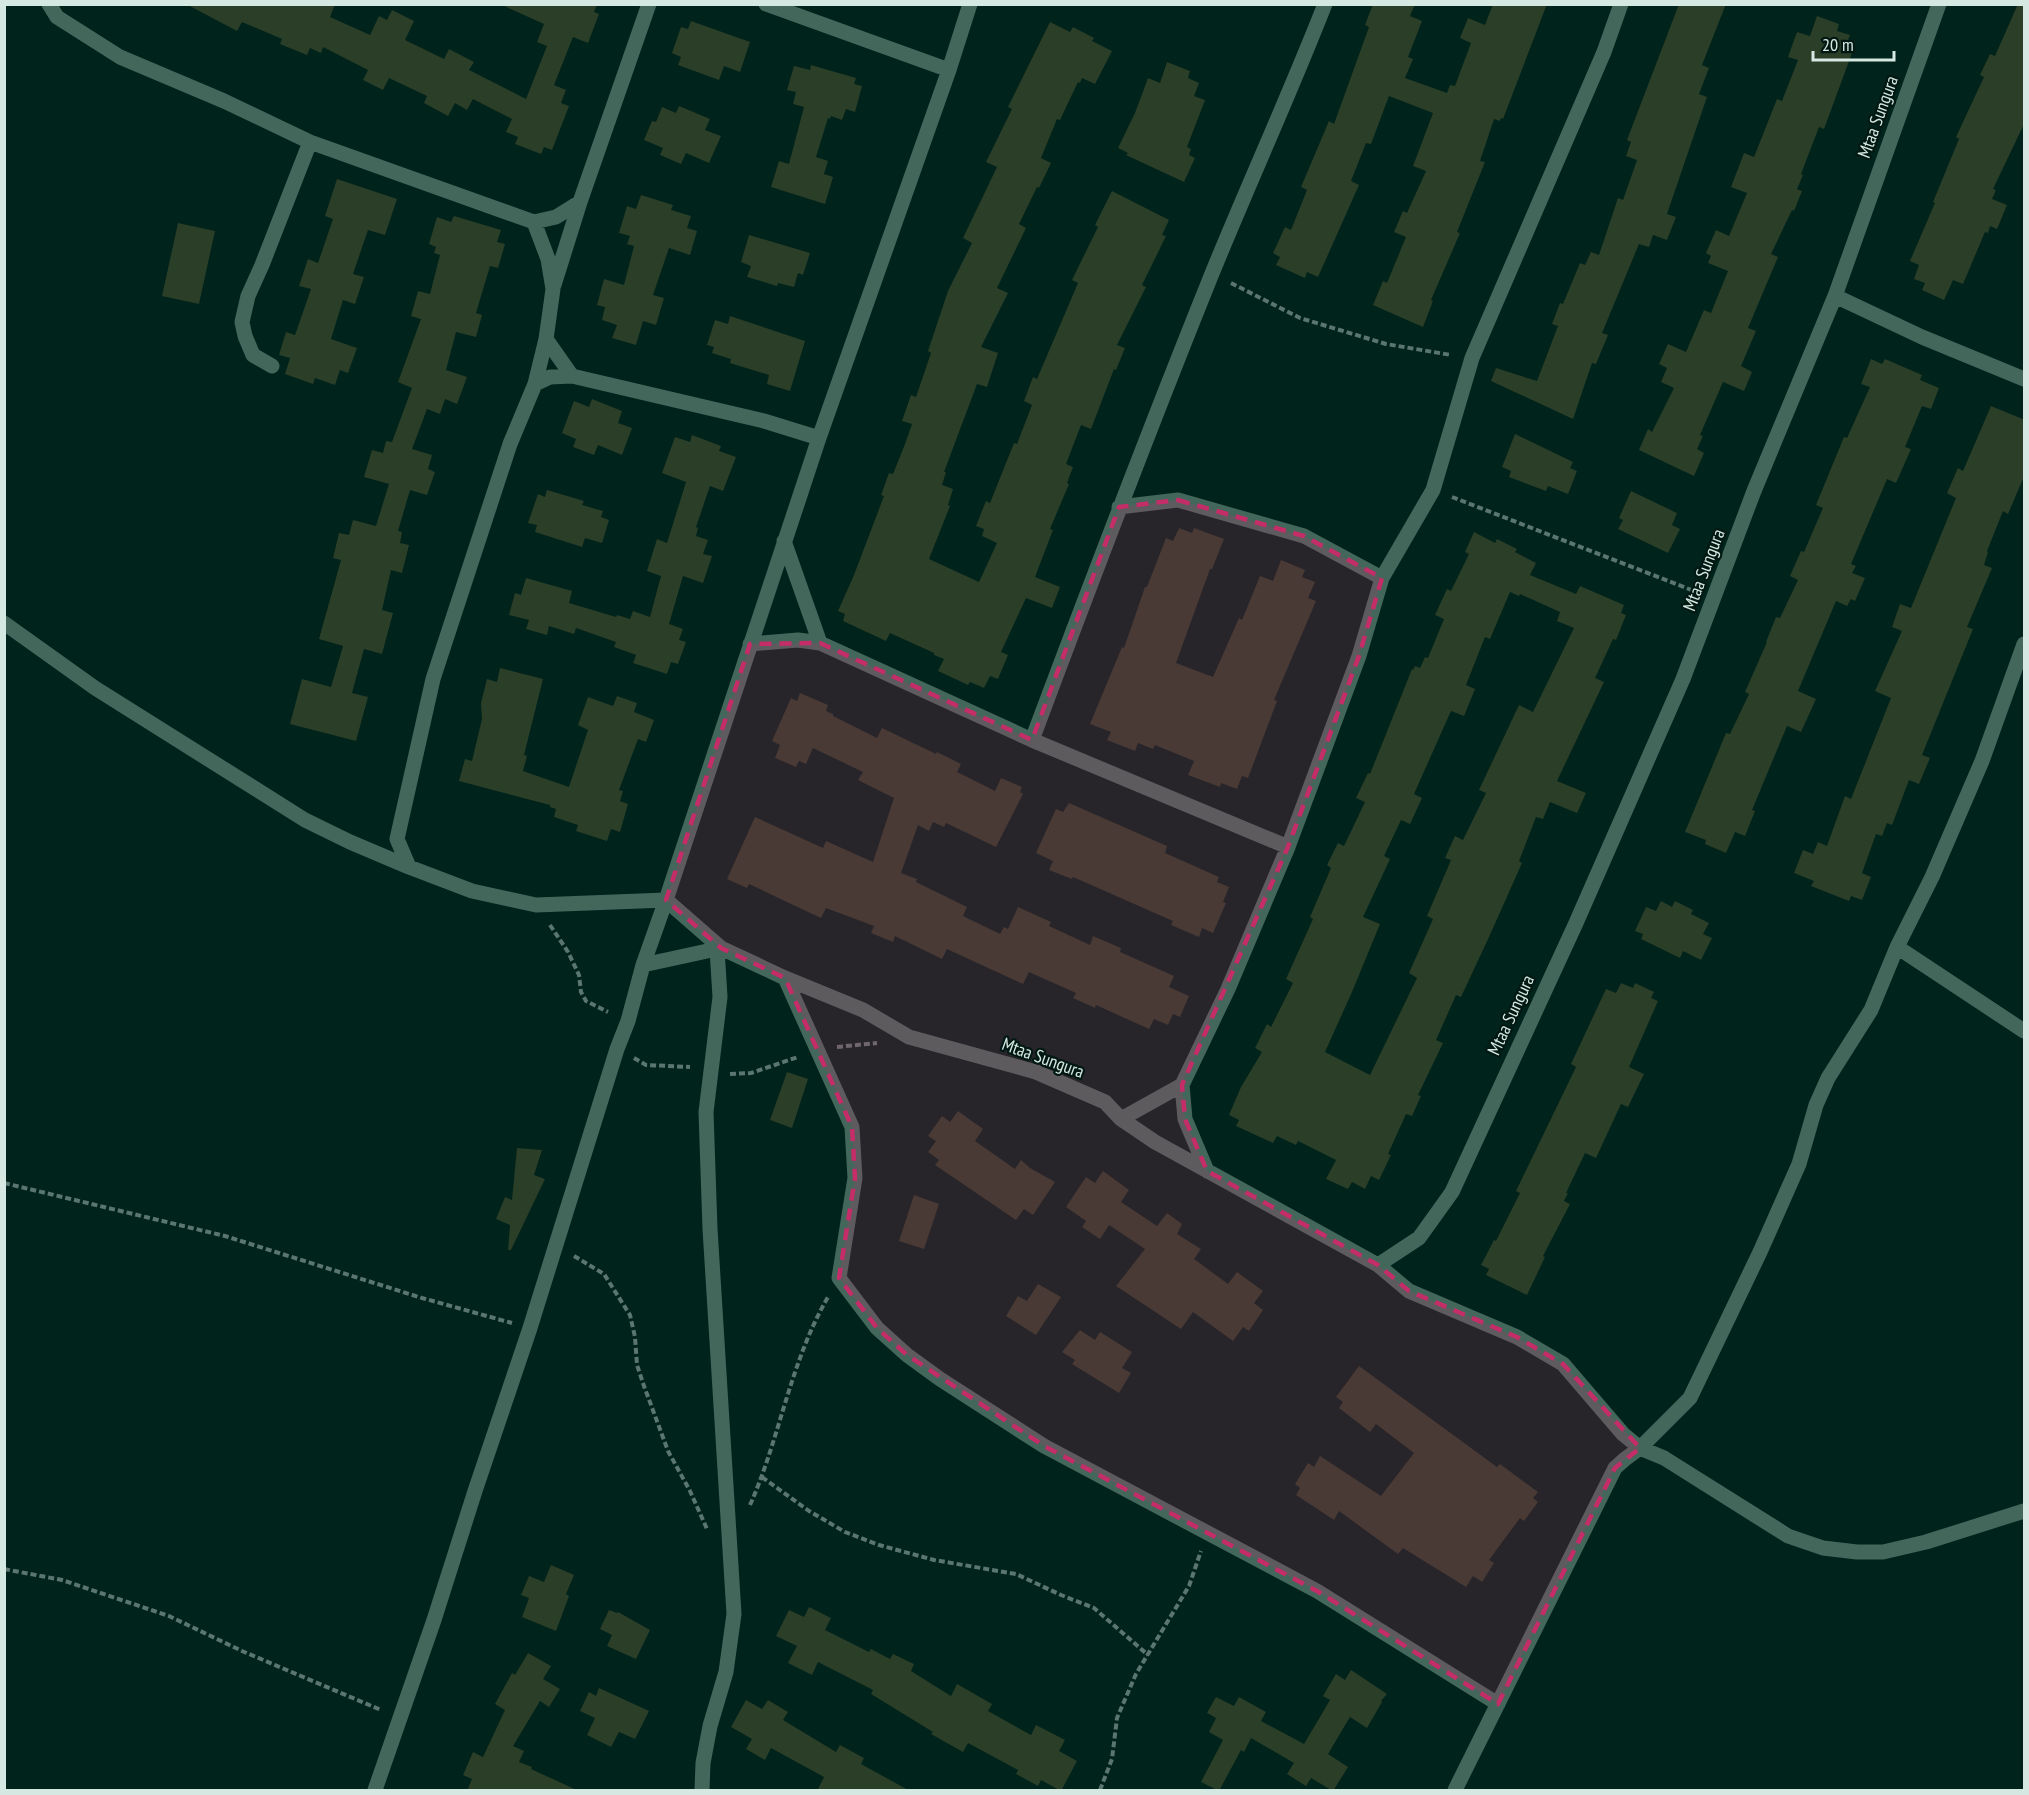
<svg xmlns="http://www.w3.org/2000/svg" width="2029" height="1795" viewBox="0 0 2029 1795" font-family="'PT Sans Narrow',sans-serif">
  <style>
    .building { fill: #2b3e28; fill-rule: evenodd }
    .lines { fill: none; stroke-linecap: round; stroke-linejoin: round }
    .path { stroke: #5a766f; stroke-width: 4; stroke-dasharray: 6 3; stroke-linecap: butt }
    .minor { stroke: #44675c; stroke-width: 15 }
    .marked { fill: #c42d68; fill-opacity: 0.2; stroke: #c42d68; stroke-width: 4.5; stroke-dasharray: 12 8; stroke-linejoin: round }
    .labels { text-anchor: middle; stroke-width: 4.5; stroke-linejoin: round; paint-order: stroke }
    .street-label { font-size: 18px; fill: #d5e8e1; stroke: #011912 }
  </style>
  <rect width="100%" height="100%" fill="#00231b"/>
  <!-- building -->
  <path class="building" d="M186,4H335L330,17L370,35L379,16L387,20L392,10L414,21L405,40L444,59L449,49L474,62L469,70L526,99L547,46L537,42L544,24L500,4H597L594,12L599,14L588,43L573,37L554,85L566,90L561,103L569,106L552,150L544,147L541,154L515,144L518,137L506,132L512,119L473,99L467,110L455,103L448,116L424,103L427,96L389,78L383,90L363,80L368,70L323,47L321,53L310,48L307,55L280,44L282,39L242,22L237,31Z
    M1373,4H1415L1410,16L1422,21L1408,57L1413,59L1405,78L1447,93L1450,85L1455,86L1471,43L1460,38L1468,18L1485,25L1493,4H1547L1503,119L1501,118L1500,121L1494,119L1480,161L1485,162L1457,232L1460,233L1431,300L1433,301L1423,327L1373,305L1383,281L1387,283L1406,237L1394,232L1403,211L1407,213L1426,171L1413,166L1433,113L1389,96L1371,144L1366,143L1351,181L1359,185L1318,277L1307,272L1305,278L1276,265L1280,257L1273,253L1285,227L1291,230L1307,190L1301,187L1329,121L1334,124L1369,27L1365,25Z
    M1679,4H1726L1702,65L1709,68L1699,94L1707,97L1667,214L1676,217L1667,240L1653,235L1649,247L1639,244L1602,333L1608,335L1596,364L1592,363L1573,419L1491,381L1496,368L1537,381L1558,326L1552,324L1560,303L1563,304L1580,263L1585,265L1591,252L1599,255L1618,198L1623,200L1637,160L1626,156L1631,142L1627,140Z
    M2018,4H2025V122L1993,189L1996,190L1992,199L2007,205L1997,229L1990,226L1988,233L1985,232L1963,284L1953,280L1944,300L1922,290L1925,283L1914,279L1919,265L1910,261L1935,203L1933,202L1959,139L1956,137L1984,77L1980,75L1990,54L1995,56Z
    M1817,16L1839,24L1837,31L1850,35L1844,50L1852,53L1824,129L1819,127L1801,174L1803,175L1797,189L1802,191L1794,211L1792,210L1771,254L1778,257L1748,328L1756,331L1741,366L1752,372L1744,391L1723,382L1700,435L1703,436L1697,449L1704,453L1694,476L1639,450L1648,429L1652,432L1674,388L1661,382L1667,368L1659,364L1668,344L1686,352L1704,310L1711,313L1728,271L1708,263L1711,256L1706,253L1716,230L1729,236L1747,193L1731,187L1744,153L1754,157L1777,99L1782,101L1798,60L1788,57L1797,32L1810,36Z
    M691,21L750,42L740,72L724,66L719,80L678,65L681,57L672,53L681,27L688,29Z
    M1050,22L1070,32L1073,27L1094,38L1092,41L1112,51L1095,84L1082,78L1080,83L1078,82L1060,120L1057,119L1041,158L1051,163L1039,188L1037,187L1019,224L1026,228L997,288L1008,293L981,347L998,353L987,387L977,384L944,472H946L942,485L953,489L948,505L950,506L929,559L979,582L997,543L982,536L984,529L976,526L986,501L990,503L1014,443L1017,444L1032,405L1024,401L1033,377L1037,379L1078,283L1072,280L1098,227L1095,225L1112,191L1169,220L1162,235L1166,236L1142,285L1146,287L1117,345L1125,348L1116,370L1114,369L1091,429L1081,425L1066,464L1073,467L1067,483L1069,484L1050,529L1053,530L1035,577L1060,587L1052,608L1026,598L1001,652L1008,655L998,679L990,676L984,688L970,682L968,685L938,671L944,659L934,655V653L890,633L886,641L843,621L845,614L838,611L854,575L884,496L881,495L889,473L893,474L905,444L912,424L902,421L911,395L916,397L931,353L928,351L948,291L972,243L963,238L997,167L986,162L1012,109L1008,107Z
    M1167,62L1190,71L1188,78L1199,83L1194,96L1205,100L1187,147L1191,149L1189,155L1195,158L1184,182L1126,155L1128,153L1118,148L1135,113L1148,78L1160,83Z
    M811,65L856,78L854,84L862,86L855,112L846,109L842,120L831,116L830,119L828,118L816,157L828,161L824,174L833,177L825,204L771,187L779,161L789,164L804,107L793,104L796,92L787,90L794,66L810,70Z
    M679,106L710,119L705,130L721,136L709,163L686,153L681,164L660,155L663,148L644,140L652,121L656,122L662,107L676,113Z
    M337,179L397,199L385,235L368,230L353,274L364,277L355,304L343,300L331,339L357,348L348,373L340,370L335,385L315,378L313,384L285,374L290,358L279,355L286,332L295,335L311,289L299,286L308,259L318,263L333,219L325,216Z
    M641,195L673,205L671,210L691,216L687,228L697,231L690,255L669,248L653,295L664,298L656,325L643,321L636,345L612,338L617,325L602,320L605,307L597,305L604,279L624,285L634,246L627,244L630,236L619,233L627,206L636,209Z
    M454,216L501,230L497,242L505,244L498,268L490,266L476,313L482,315L476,337L456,332L446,370L467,377L457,404L445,399L440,414L427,409L412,449L432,455L428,469L435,472L427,495L410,490L398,531L402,532L400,543L409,545L402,573L391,570L382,610L393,613L382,654L364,649L352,693L368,697L356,741L290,724L302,679L331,687L343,646L319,639L341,560L333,558L339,533L349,535L353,520L376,526L389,484L364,477L372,450L383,453L386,441L392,442L412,388L398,382L421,319L411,316L418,291L430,294L440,255L434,253L436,247L429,244L437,217L451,222Z
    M178,223L215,231L199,304L162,296Z
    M749,235L810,253L803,275L798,273L794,287L778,283L777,286L747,277L751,266L741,262Z
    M730,316L805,341L790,391L767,384L769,375L730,363L731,359L712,353L714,347L707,345L715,320L728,324Z
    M1871,359L1882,364L1885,359L1922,375L1920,380L1939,388L1931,409L1922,406L1905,447L1911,449L1896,483L1887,479L1851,564L1856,566L1852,573L1865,578L1855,601L1851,599L1847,606L1836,601L1798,691L1816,699L1801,732L1787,726L1752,810L1755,811L1745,836L1735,832L1726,853L1705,844L1706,840L1685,832L1726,733L1730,734L1749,694L1745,692L1767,642H1766L1776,617L1780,618L1798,580L1790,576L1801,551L1804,552L1823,508L1816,505L1844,437L1847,438L1870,387L1861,384Z
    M592,399L622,411L618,423L632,428L622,455L598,445L594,455L573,447L576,439L562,433L574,401L589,407Z
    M1991,406L2025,420V474L2008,514L2003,511L1987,551L1988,552L1984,565L1992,568L1967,627L1973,629L1922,755L1930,758L1919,784L1909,780L1892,825L1887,823L1882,836L1876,834L1862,873L1871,877L1862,900L1851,896L1849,901L1811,886L1814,881L1794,873L1803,850L1813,854L1818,842L1827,846L1845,796L1851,799L1891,698L1875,691L1902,631L1892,627L1900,604L1911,608L1956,498L1947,493L1958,468L1963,471Z
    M1515,434L1573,462L1570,468L1577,471L1568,494L1548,486L1546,491L1509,477L1511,471L1502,467Z
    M692,435L721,446L719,451L736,457L723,491L710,486L696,527L698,528L696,536L708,540L703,554L712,556L703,583L683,576L669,624L683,629L679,640L686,642L678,664L671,662L667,674L633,663L636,655L614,647L616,642L576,628L574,634L549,626L547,635L526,629L529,620L509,615L515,593L521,595L526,578L572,591L569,603L616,617L617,615L630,619L633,611L650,617L661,576L647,571L657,539L667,543L686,482L662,473L675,437L690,442Z
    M547,490L584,501L582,505L603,511L601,517L609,520L602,543L585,538L582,547L535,532L537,525L528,523L538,494L545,497Z
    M1631,491L1677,513L1672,525L1680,529L1668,553L1618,529L1623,520L1619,518Z
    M1179,528L1192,533L1194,528L1224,539L1212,569H1210L1176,663L1213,677L1239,618L1242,620L1260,576L1273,581L1281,560L1305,570L1302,577L1315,582L1308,598L1316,601L1274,700L1277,701L1248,778L1242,776L1237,789L1221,783L1220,787L1188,775L1194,761L1155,745L1153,749L1138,743L1135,751L1107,740L1111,732L1090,724L1122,647L1124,648L1145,587H1147L1166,538L1173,541Z
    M1474,532L1495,543L1497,539L1517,549L1515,552L1536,563L1530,575L1576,594L1580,586L1624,605L1621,613L1626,615L1616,640L1613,639L1595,678L1604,682L1557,781L1586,793L1577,813L1550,802L1543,819L1536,817L1519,861L1522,863L1489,937L1461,997L1456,995L1436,1040L1443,1043L1418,1095L1421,1096L1412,1116L1406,1114L1388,1154L1391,1155L1379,1180L1371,1176L1365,1189L1352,1182L1348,1189L1326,1179L1336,1160L1298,1141L1296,1145L1277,1136L1273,1143L1236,1126L1239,1120L1229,1115L1241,1087L1262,1052L1255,1048L1267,1024L1271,1027L1293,983L1286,979L1313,919L1310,917L1331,868L1327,865L1338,843L1344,846L1365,802L1356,798L1368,773L1370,774L1412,669L1413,670L1415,666L1420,668L1425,657L1428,658L1444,619L1435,615L1447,589L1451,591L1469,554L1465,552ZM1510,592L1519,596L1520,594L1560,612L1557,621L1574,628L1533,712L1519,705L1479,790L1486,793L1463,840L1455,836L1445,858L1451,860L1427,916L1433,919L1409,973L1417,978L1370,1075L1325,1052L1352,992L1380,924L1363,917L1390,859L1384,856L1401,820L1410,824L1422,798L1414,794L1451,711L1464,716L1475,689L1466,685L1485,637L1490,639Z
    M500,668L543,679L524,755L527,756L523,771L569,787L588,730L578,725L588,697L613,706L617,696L637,703L634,712L654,720L646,742L638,739L619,790L623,791L620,801L628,804L620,832L611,829L607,841L576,831L578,825L554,817L556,809L550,807V805L459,781L465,759L472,761L482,719L481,703L487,679L497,682Z
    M800,693L828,705L826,711L833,714V716L877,738L882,728L936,754L937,752L961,764L957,772L995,791L1001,778L1022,787L1020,792L1023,794L996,847L946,823L944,827L933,822L929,831L918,825L901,873L917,879L916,882L967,907L963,916L1000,934L1004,927L1008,929L1018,907L1051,922L1049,926L1090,945L1093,936L1121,948L1120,952L1174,976L1169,987L1189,996L1180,1017L1173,1014L1168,1025L1154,1019L1149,1029L1096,1005L1095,1008L1073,998L1076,993L1029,972L1023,984L947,949L942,959L895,936L893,942L871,933L874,926L826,908L821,918L749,884L747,888L727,879L755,817L823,848L826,841L873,862L894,798L858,780L863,772L813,748L806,764L799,761L796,767L775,758L780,745L772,741L791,698L797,701Z
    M1069,803L1167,846L1165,853L1219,877L1217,882L1229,887L1223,902L1226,903L1213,933L1202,928L1199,937L1171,925L1173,921L1073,877L1072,879L1049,870L1053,861L1036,853L1056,809L1063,812Z
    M1661,901L1672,907L1675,901L1693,910L1691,914L1709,923L1703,934L1712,938L1701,960L1683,951L1680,958L1641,939L1643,934L1635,931L1646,907L1656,911Z
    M1621,983L1633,988L1635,983L1654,992L1651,998L1658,1001L1629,1067L1644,1074L1628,1107L1621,1104L1596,1158L1585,1153L1566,1193H1568L1564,1201L1570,1204L1543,1256L1545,1257L1527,1295L1486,1275L1489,1269L1481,1265L1494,1240L1496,1241L1520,1193L1516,1191L1576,1067L1571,1064L1606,989L1616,993Z
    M787,1072L808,1079L792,1128L770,1120Z
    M958,1111L983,1129L975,1141L1015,1169L1021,1160L1030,1168L1055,1182L1033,1215L1024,1209L1016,1220L935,1165L939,1160L928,1152L936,1141L928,1136L942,1116L950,1122Z
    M517,1148L542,1150L534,1175L545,1179L511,1250H508L510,1225L496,1219L505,1197L512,1200Z
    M1103,1171L1129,1190L1121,1202L1157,1226L1167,1213L1182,1224L1177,1234L1201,1249L1194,1259L1228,1284L1237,1272L1263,1291L1254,1303L1263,1310L1249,1331L1243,1327L1233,1341L1193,1312L1181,1329L1116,1286L1145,1249L1109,1225L1100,1239L1082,1227L1086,1221L1066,1207L1086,1177L1095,1183Z
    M914,1195L939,1204L924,1249L899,1241Z
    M1038,1284L1061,1297L1036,1335L1006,1316L1018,1296L1027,1301Z
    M1080,1330L1095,1340L1100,1332L1132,1352L1122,1368L1131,1373L1119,1393L1072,1364L1075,1360L1062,1352Z
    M1359,1366L1497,1467L1500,1464L1538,1492L1533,1498L1538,1502L1524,1521L1520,1518L1489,1560L1494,1563L1482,1582L1473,1576L1466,1587L1403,1548L1398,1554L1339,1511L1334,1520L1296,1495L1300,1488L1295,1484L1308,1463L1314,1467L1320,1456L1381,1496L1414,1453L1376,1424L1370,1432L1339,1408L1343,1402L1336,1397Z
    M551,1565L574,1575L566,1594L569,1596L556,1631L522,1617L529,1598L521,1595L529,1576L544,1582Z
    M809,1607L831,1618L825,1630L869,1652L871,1649L890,1659L893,1654L914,1664L911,1671L951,1696L957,1684L992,1704L988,1711L1031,1735L1036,1725L1065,1740L1059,1751L1077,1761L1061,1791L1041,1780L1038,1786L1016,1774L1018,1770L968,1743L963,1752L931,1734L933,1732L871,1694L873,1690L818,1662L812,1675L788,1663L797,1646L776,1636L789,1610L804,1617Z
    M609,1610L617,1613L618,1612L650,1630L636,1659L607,1646L612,1635L600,1629Z
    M528,1653L551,1666L543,1679L560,1689L549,1707L540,1701L513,1746L524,1751L519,1762L532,1767L531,1769L579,1791H467L472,1779L463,1775L473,1752L483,1757L505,1710L495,1704L512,1673L515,1675Z
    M1351,1670L1387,1694L1381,1701L1382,1702L1367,1728L1350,1717L1328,1754L1348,1767L1333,1791L1311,1778L1306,1786L1287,1774L1294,1763L1251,1738L1244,1752L1241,1750L1219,1791L1201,1782L1223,1740L1209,1732L1216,1718L1207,1713L1216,1697L1234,1706L1239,1697L1266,1712L1261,1721L1304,1744L1330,1700L1323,1696L1336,1674L1345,1680Z
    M599,1688L649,1711L635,1739L619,1732L611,1747L587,1735L595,1718L580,1711L589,1692L596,1696Z
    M746,1700L762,1709L768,1700L788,1712L783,1720L836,1752L840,1745L864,1758L861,1764L910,1791H817L824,1777L771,1748L765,1760L746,1749L752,1739L731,1727Z"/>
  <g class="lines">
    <!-- path -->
    <path class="path" d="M1231,283L1300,318L1386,344L1451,355
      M1452,497L1694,591
      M550,925L568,952L579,975L581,992L586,1001L608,1012
      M837,1047L877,1043
      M634,1058L646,1065L690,1067
      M730,1074L751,1073L798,1057
      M4,1183L225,1236L422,1298L512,1323
      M574,1256L604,1274L630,1315L635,1337L637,1365L644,1386L668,1451L690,1491L707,1529
      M762,1477L809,1511L845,1532L879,1545L934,1560L1016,1574L1061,1595L1094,1608L1148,1655
      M750,1505C780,1438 790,1362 828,1297
      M4,1569L62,1580L169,1616L242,1651L381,1710
      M1100,1790L1112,1759L1117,1718L1136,1674L1189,1586L1201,1551"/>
    <!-- minor -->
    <path class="minor" d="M49,4L57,17L120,57L224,101L310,142L534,222L556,217L580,202L649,4
      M766,4L949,70
      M534,222L548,259L553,289L546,339L535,384
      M554,285L580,202
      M1835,296L1922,337L2024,379
      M546,339L572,376
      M272,366L253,355L245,336L242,322L248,296L262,265L310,142
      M1119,507L1178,500L1304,536L1382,578
      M784,541L820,643
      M4,623L95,688L305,820L350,842L409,867L472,891L536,905L666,900L721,948L785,978L863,1010L909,1037L1036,1072L1105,1102L1121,1119L1155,1142L1378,1265L1419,1238L1452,1192L1576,923L1683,679L1754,491L1835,296L1939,4
      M750,644L798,640L820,643L1032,740L1288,847
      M1032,740C1090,585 1149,430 1211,276C1248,185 1289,96 1325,4
      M409,867L397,839L433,679L510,444L535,384L550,377L572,376L764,421L819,438
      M1897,947L2024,1031
      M643,965L721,948
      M785,978L852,1127L855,1178L839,1278L877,1328L907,1355L940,1379L1044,1446L1317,1591L1498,1704
      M1182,1085L1185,1119L1207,1171
      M1121,1119L1182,1085L1228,989L1288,847L1359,656L1382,578L1433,490L1472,358L1604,52L1621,4
      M1378,1265L1409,1291L1517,1337L1563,1364L1623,1434L1640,1448L1664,1458L1788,1536L1823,1548L1857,1552H1883L1926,1542L2024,1511
      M375,1790L434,1620L475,1491L530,1328L617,1049L628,1021L643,965L666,900L819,438L949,70L970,4
      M702,1790L703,1763L710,1726L726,1672L734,1614L710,1229L706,1112L720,997L717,949
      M1455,1790L1615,1468L1625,1459L1640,1448L1690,1398L1760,1252L1799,1164L1816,1105L1828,1078L1871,1010L1897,947L1932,877L1982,761L2024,644"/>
  </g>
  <!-- marked area -->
  <path class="marked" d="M1178,500L1304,536L1382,578L1359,656L1288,847L1182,1085L1185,1119L1207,1171L1378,1265L1409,1291L1517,1337L1563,1364L1640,1448L1615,1468L1498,1704L1317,1591L1044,1446L907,1355L877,1328L839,1278L855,1178L852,1127L785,978L721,948L666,900L750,644L820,643L1032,740L1119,507Z"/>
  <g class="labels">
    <!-- street labels -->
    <g class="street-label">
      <text transform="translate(1878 117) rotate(-70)" y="6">Mtaa Sungura</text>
      <text transform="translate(1704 570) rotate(-69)" y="6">Mtaa Sungura</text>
      <text transform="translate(1511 1015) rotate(-65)" y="6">Mtaa Sungura</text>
      <text transform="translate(1043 1058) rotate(20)" y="6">Mtaa Sungura</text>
    </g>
  </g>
  <!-- border -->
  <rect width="2029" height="1795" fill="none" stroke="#d5e8e1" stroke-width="12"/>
  <!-- scale -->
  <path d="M1813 51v9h81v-9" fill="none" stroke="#d5e8e1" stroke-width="3"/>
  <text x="1822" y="51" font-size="18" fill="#d5e8e1" stroke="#011912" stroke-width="4.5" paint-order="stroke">20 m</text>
</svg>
